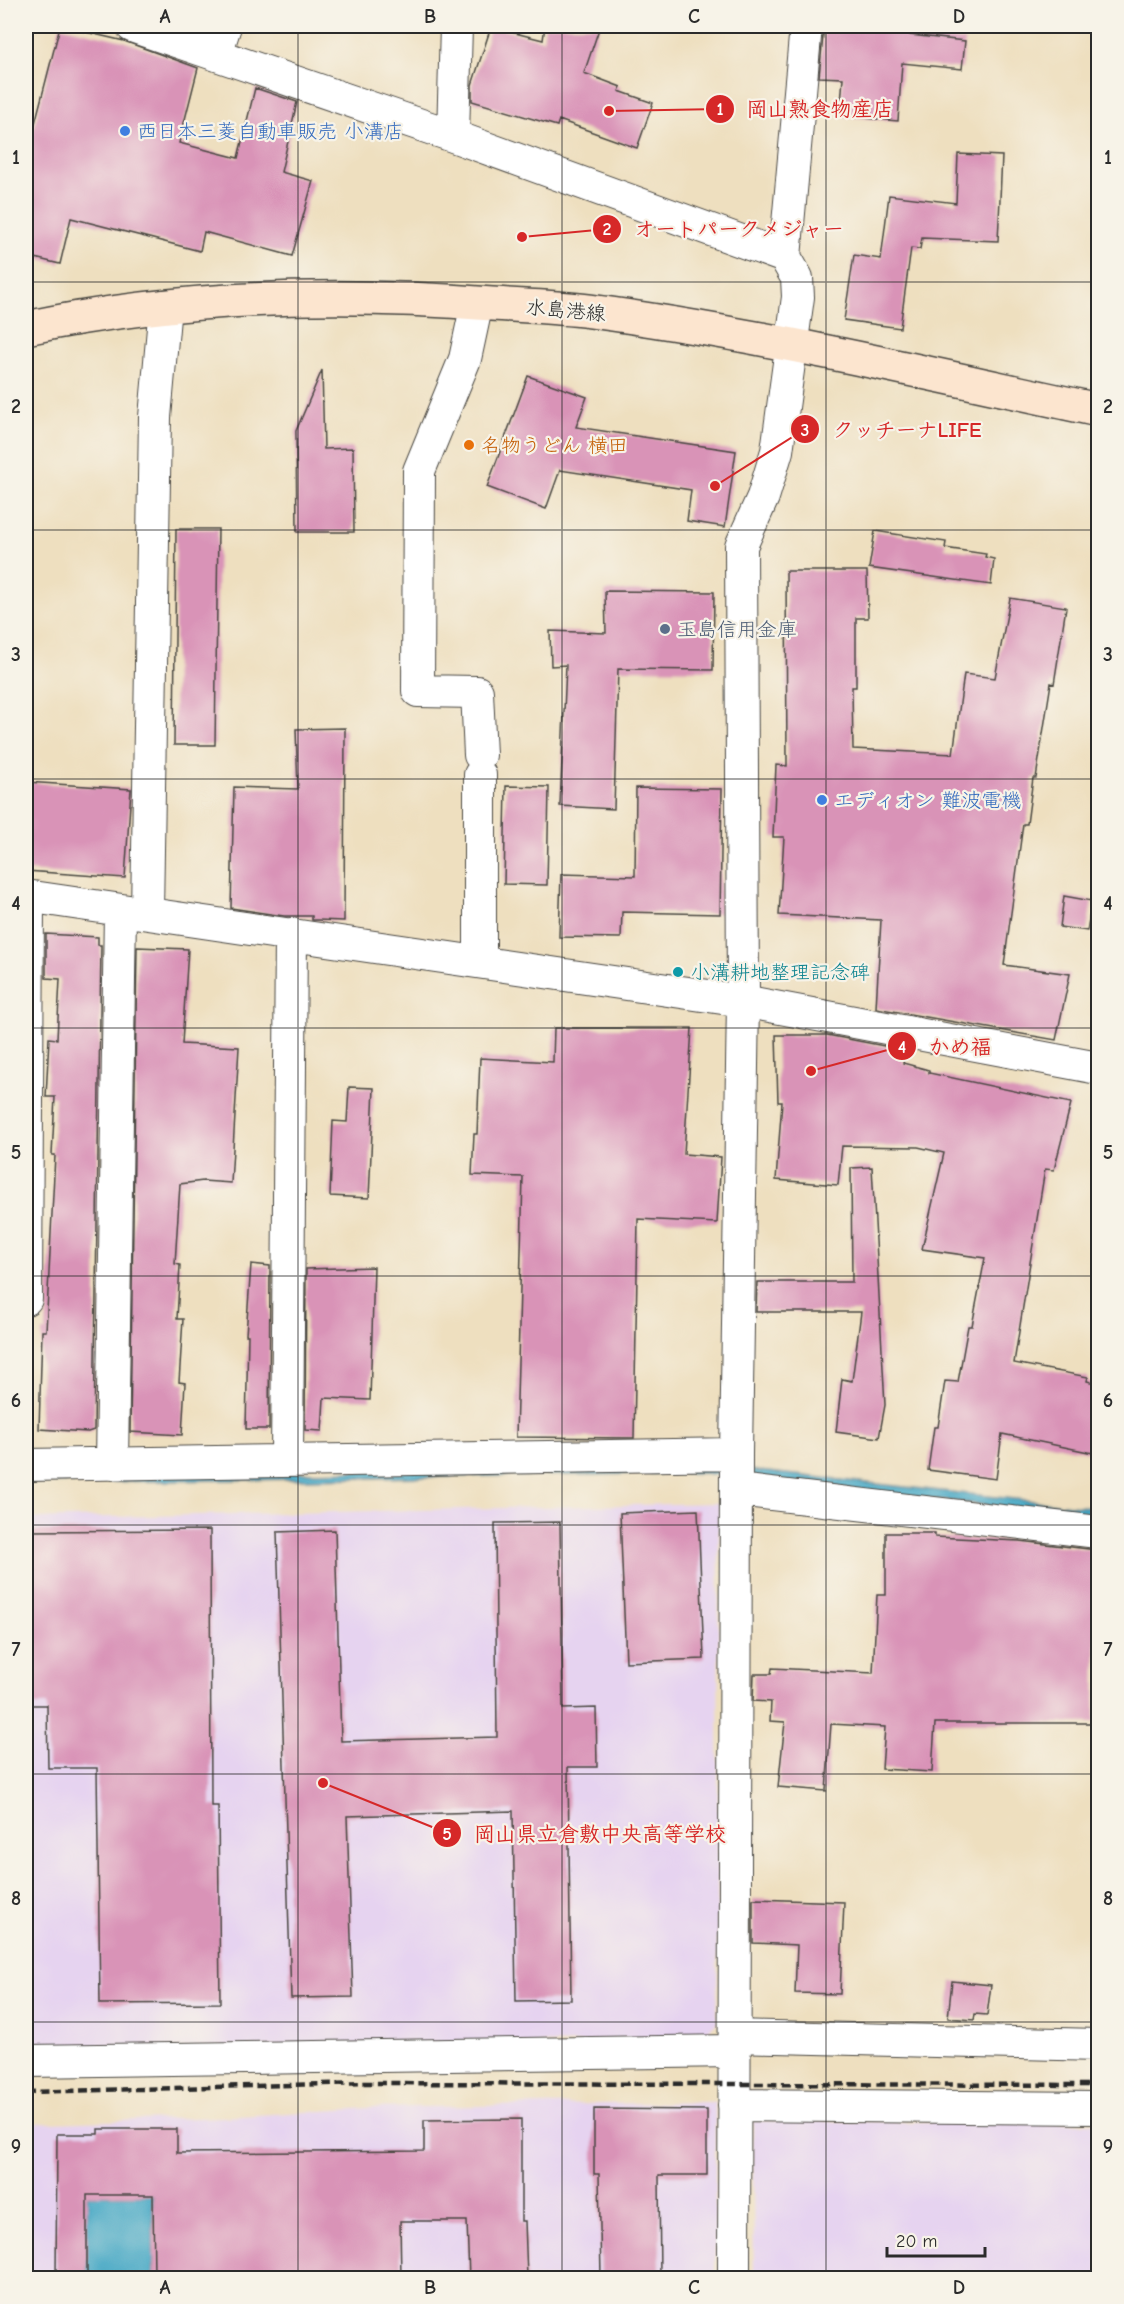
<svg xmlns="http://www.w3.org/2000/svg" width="1124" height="2304" viewBox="0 0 1124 2304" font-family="'Comic Neue','Klee One',sans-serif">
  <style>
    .built { fill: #e6d3f0; fill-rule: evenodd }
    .water { fill: #45a7c5; stroke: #386978; stroke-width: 1.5 }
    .building { fill: #d993b7 }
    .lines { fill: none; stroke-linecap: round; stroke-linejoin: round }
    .minor-casing { stroke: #484641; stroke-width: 34 }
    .secondary-casing { stroke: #484641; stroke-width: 36 }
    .minor { stroke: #fff; stroke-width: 32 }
    .secondary { stroke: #fce5cf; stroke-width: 33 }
    .rail { stroke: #2b2b2b; stroke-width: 4.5; stroke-dasharray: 9 4.5; stroke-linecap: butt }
    .grid { fill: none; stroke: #2b2b2b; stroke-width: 1.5; stroke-opacity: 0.55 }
    .shop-dot { fill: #3f7fe0; stroke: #f7f3e8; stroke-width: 2 }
    .food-dot { fill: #e8710a; stroke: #f7f3e8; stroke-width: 2 }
    .service-dot { fill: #5c6f8a; stroke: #f7f3e8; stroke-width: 2 }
    .culture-dot { fill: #0f9aa8; stroke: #f7f3e8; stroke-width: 2 }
    .labels { text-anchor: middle; stroke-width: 4.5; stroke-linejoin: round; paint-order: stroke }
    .shop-label { font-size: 20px; fill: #366cbe; stroke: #f7f3e8; text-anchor: start }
    .street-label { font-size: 20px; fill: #2b2b2b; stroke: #f7f3e8 }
    .food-label { font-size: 20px; fill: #c56008; stroke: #f7f3e8; text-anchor: start }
    .service-label { font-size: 20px; fill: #4e5e75; stroke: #f7f3e8; text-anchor: start }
    .culture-label { font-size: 20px; fill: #0d838f; stroke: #f7f3e8; text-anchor: start }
    .leader { fill: none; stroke: #d62828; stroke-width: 2 }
    .callout-dot { fill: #d62828; stroke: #f7f3e8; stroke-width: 2 }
    .mark-label { font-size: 18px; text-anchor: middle; font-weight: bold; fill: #fff }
    .callout-label { font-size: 21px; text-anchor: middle; font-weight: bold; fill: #d62828; stroke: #f7f3e8; stroke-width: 4.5; stroke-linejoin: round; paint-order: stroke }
    .neatline { fill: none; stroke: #2b2b2b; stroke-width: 2 }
    .grid-label { font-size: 20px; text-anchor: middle; font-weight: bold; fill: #2b2b2b }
  </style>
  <rect width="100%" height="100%" fill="#f7f3e8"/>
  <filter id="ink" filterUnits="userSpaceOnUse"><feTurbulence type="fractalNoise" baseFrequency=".0167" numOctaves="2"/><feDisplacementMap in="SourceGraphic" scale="12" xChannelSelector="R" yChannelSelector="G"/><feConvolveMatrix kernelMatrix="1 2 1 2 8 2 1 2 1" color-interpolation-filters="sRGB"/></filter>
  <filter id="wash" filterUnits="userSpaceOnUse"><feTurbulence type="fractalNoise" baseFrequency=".008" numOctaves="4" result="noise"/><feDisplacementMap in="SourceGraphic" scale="24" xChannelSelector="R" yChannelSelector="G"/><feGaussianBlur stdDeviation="1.35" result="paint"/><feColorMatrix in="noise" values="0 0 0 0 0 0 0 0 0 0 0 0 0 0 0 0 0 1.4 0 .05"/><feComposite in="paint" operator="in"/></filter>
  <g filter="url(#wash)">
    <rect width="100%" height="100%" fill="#eedfbf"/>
    <!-- built -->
    <path class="built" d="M719,1503L717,2022L695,2042L26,2050V1970L31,1969L28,1816H26V1705H38L37,1530H26V1519ZM697,1510L626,1662L620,1514ZM560,1522L563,1709L595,1708L597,1766L568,1767L571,2000L516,2001L512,1719H497L495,1523ZM209,1530L211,1766L48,1768L46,1531ZM335,1530L341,1741L474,1737L476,1812L347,1816L353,1996L291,1998L277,1532ZM218,1807L220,2003L100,2004L98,1808Z
      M715,2102V2278H660L659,2188L599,2189L601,2278H527L525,2221L467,2223L469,2278H401L400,2152L218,2153L219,2278H176L177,2129H98V2134H57L56,2278H26V2124L225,2117L370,2108ZM595,2109L707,2110V2175L594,2174ZM521,2119V2199H468L424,2220V2120Z
      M753,2121L1098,2123V2278H754Z"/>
    <!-- water -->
    <path class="water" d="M703,1465L1098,1508V1518L704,1473L26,1483V1477Z
      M87,2195H153L154,2278H87Z"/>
    <g id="blocks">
      <!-- building -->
      <path class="building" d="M60,26L124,41L198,68L179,143L238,158L255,88L297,102L281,172L313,181L292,256L204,232L200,251L71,218L60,264L26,256V134L32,135Z
        M545,26H600L584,73L621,87L619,91L653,103L637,148L559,120L557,126L472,101V85L491,27L543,40Z
        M824,26H911L910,35L965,41L962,69L902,63L898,121L840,116L843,78L819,77Z
        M958,154L1002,156L998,241L922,238L920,249L911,248L900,328L844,320L854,255L881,259L889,195L956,203Z
        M322,370L324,449L353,448L354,532H297L296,431Z
        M528,376L587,397L576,427L736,451L725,527L687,521L691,490L560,470L546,509L487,487Z
        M176,529H218L215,745H174Z
        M875,531L946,542L945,548L986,554L985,557L994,559L991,585L869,568Z
        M786,571H867L868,618H856V687H852L853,749L953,754L964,674L995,678L1010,598L1066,607L1054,684L1051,683L1036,778H1033L1027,824H1023L1004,965L1070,974L1056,1040L876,1008L881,920L779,915L784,837H773L776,765L787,766Z
        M605,591L714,592L713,670L618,669L614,809L560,806L566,665L551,666L550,631L606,633Z
        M345,728L344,921L317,920H312V916H284L231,908L234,787L298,789L296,729Z
        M26,782L131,789L125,878L26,871Z
        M506,786L549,787L547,885L504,884Z
        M636,788L722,789L720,914L622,912L621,938L559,937L561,874L635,876Z
        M1064,896L1092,901L1087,931L1060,927Z
        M46,934L98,937V945H101L94,1430L88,1432L39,1429L42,1331H46L55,1155H52L55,1097H46L49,1038L57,1039L60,979L46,978Z
        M137,947L188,949L182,1044L239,1047L231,1183L203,1181L180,1184L175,1264L180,1265L177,1319H183L179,1382L185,1383L182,1435L130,1432Z
        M554,1028H692L684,1154L721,1157L717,1223L638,1219L634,1438L516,1437L523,1177L472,1175L474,1134H477L480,1058L553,1062Z
        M776,1035H827L905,1050L903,1063L929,1070V1073L1071,1103L1054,1170L1045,1169L1014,1363L1088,1377L1087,1381L1098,1384V1454L1002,1434L996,1479L928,1470L934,1427H938L945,1381L958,1382L968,1326H972L985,1258L922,1249L944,1153L918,1147L842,1146L838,1185L776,1180L782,1102H778Z
        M349,1087L374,1088L369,1198L330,1196L333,1121L347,1122Z
        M872,1167L885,1405L879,1438L836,1432L842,1379L852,1381L861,1312H756L757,1282H852L851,1168Z
        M251,1264L270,1266L269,1429H246L248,1335H246Z
        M374,1267L370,1400L324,1398L322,1431L305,1430L306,1269Z
        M698,1510L704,1659L626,1662L620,1513Z
        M560,1522L563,1709L596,1708L597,1767H568L571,2000L516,2001L513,1811L347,1816L353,1997L291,1998L277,1532L335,1530L341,1741L497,1737L495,1523Z
        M210,1530L211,1806H218L220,2003L100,2004L97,1768H48L47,1705H26V1531Z
        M886,1533H935V1537L1019,1541L1097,1550L1095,1723H935L932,1772L882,1769L885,1727L831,1724L826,1791L778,1787L785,1722L770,1721L771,1702L753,1701L754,1674H771L772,1668L873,1673L877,1595H886Z
        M753,1899L844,1902L840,1994L795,1993L797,1945L753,1943Z
        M952,1981L991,1985L987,2015L975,2014L974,2020L948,2018Z
        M594,2109L707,2110V2175H659L660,2278H601L599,2174H594Z
        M521,2119V2221H525L527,2278H469L467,2221H400L401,2278H154L153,2195H87V2278H56L57,2134H98V2129H177V2153L424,2151V2120Z"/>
    </g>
  </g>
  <g filter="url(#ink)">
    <use href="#blocks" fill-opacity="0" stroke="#484641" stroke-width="1.5"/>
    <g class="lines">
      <defs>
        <path id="minor" d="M132,26L453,136L785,257
          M216,54L225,26
          M453,136L456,26
          M477,303L465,359L419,471L418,691L477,692L480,755
          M26,896L743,1001L1098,1068
          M147,913L155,417L165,306
          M480,962V775
          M26,1299L28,897
          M287,1461L291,934
          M112,1464L120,910
          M26,1465L736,1454
          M737,1490L1098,1532
          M735,2036L1098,2045
          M26,2061L735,2051
          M734,2105L1098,2108
          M734,2278L736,1454L743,1001L741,546L763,497L777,451L798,297L797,278L785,257L806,26"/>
        <path id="secondary" d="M26,328C178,296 337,292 492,304C525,306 558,307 590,311C761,334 930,374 1098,410"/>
      </defs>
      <!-- minor casing -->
      <use href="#minor" class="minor-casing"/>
      <!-- secondary casing -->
      <use href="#secondary" class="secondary-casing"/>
      <!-- minor -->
      <use href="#minor" class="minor"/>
      <!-- secondary -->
      <use href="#secondary" class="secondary"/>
      <!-- rail -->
      <path class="rail" d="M26,2092L364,2083L1098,2085"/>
    </g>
  </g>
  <!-- grid -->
  <path class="grid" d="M298,26V2278M562,26V2278M826,26V2278M26,282H1098M26,530H1098M26,779H1098M26,1028H1098M26,1276H1098M26,1525H1098M26,1774H1098M26,2022H1098"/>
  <!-- markers -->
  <g class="shop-dot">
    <circle cx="125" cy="131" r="6"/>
    <circle cx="822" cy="800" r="6"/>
  </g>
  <circle class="food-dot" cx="469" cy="445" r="6"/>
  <circle class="service-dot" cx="665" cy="629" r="6"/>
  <circle class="culture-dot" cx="678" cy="972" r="6"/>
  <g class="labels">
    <!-- shop labels -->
    <g class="shop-label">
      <text x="137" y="138">西日本三菱自動車販売 小溝店</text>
      <text x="834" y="807">エディオン 難波電機</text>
    </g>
    <!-- street labels -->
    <g class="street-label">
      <text transform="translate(566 310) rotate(5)" y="7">水島港線</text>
    </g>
    <!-- food labels -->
    <g class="food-label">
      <text x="481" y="452">名物うどん 横田</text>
    </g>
    <!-- service labels -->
    <g class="service-label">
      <text x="677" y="636">玉島信用金庫</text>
    </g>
    <!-- culture labels -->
    <g class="culture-label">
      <text x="690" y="979">小溝耕地整理記念碑</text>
    </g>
  </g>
  <!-- callouts -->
  <path class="leader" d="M609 111L720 109M522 237L607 229M715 486L805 429M811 1071L902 1046M323 1783L447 1833"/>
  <g class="callout-dot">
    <circle cx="609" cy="111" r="6"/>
    <circle cx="522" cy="237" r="6"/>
    <circle cx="715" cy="486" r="6"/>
    <circle cx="811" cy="1071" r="6"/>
    <circle cx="323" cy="1783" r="6"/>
    <circle cx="720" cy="109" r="15"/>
    <circle cx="607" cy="229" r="15"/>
    <circle cx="805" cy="429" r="15"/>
    <circle cx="902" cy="1046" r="15"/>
    <circle cx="447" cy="1833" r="15"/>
  </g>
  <g class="mark-label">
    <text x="720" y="115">1</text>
    <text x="607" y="235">2</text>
    <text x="805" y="436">3</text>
    <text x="902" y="1053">4</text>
    <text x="447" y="1840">5</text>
  </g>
  <g class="callout-label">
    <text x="820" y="116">岡山熟食物産店</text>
    <text x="739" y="236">オートパークメジャー</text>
    <text x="907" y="437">クッチーナLIFE</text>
    <text x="960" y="1054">かめ福</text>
    <text x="600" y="1841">岡山県立倉敷中央高等学校</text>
  </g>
  <!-- margin -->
  <rect width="1124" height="2304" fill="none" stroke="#f7f3e8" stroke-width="66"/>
  <!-- scale -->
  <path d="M887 2247v9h98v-9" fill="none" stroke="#2b2b2b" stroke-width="3"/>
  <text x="896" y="2247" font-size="18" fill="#2b2b2b" stroke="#f7f3e8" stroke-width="4.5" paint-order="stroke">20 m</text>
  <rect x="33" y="33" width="1058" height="2238" class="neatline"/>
  <g class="grid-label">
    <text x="165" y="23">A</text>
    <text x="430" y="23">B</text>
    <text x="694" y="23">C</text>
    <text x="959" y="23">D</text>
    <text x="16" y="164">1</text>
    <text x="1108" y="164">1</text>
    <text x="16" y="413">2</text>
    <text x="1108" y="413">2</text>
    <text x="16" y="661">3</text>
    <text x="1108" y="661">3</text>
    <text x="16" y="910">4</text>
    <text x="1108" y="910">4</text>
    <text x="16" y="1159">5</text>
    <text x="1108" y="1159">5</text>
    <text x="16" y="1407">6</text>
    <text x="1108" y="1407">6</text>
    <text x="16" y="1656">7</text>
    <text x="1108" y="1656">7</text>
    <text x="16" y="1905">8</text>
    <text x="1108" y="1905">8</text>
    <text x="16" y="2153">9</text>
    <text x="1108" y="2153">9</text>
    <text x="165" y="2294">A</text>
    <text x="430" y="2294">B</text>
    <text x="694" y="2294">C</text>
    <text x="959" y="2294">D</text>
  </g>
</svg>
